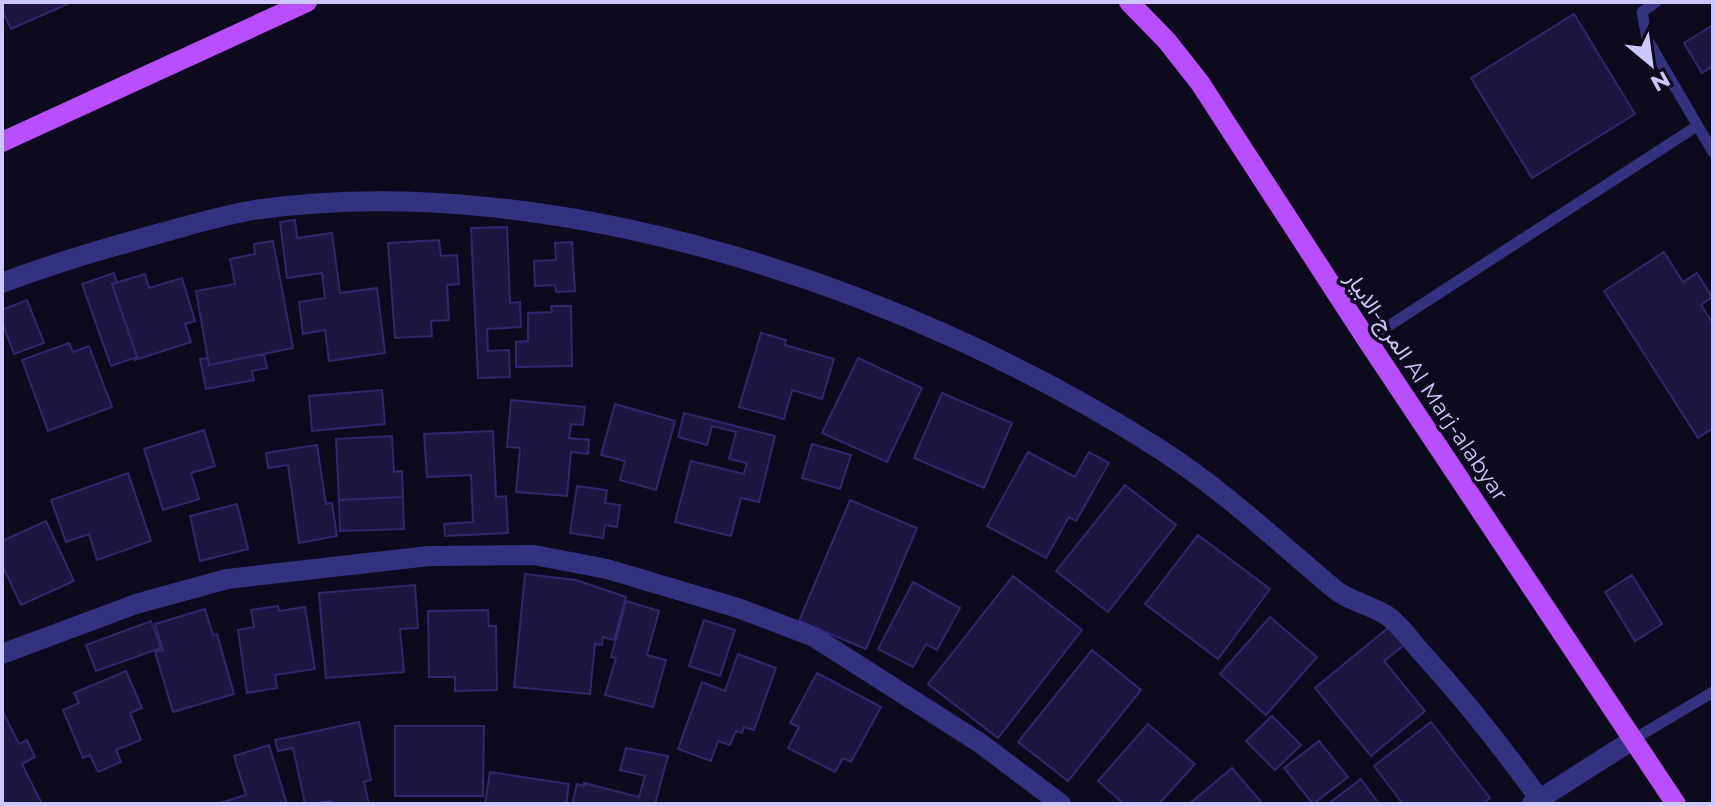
<svg xmlns="http://www.w3.org/2000/svg" width="1715" height="806" viewBox="0 0 1715 806" font-family="Montserrat,Vazirmatn,sans-serif">
  <style>
    .building { fill: #1d1540; stroke: #32256e; stroke-width: 2 }
    .lines { fill: none; stroke-linecap: round; stroke-linejoin: round }
    .service { stroke: #333281; stroke-width: 11 }
    .minor { stroke: #333281; stroke-width: 20 }
    .primary { stroke: #b94eff; stroke-width: 20 }
    .labels { text-anchor: middle; stroke-width: 7; stroke-linejoin: round; paint-order: stroke }
    .street-label { font-size: 22px; fill: #ccc7ff; stroke: #0d0a1e }
  </style>
  <rect width="100%" height="100%" fill="#0d0a1e"/>
  <!-- building -->
  <path class="building" d="M2,2H72L11,29L2,10Z
    M1574,14L1635,114L1532,178L1471,78Z
    M1713,25V66L1702,73L1684,43Z
    M295,220L297,238L332,233L340,293L377,288L385,353L329,361L325,330L303,334L299,302L325,298L322,273L287,278L280,222Z
    M507,227L510,303L520,302L521,327L487,329L488,351L509,350L510,377L478,378L471,228Z
    M439,240L441,256L457,255L459,284L447,285L449,320L431,321L432,336L395,338L388,243Z
    M273,241L293,348L209,365L196,291L235,284L230,259L255,254L254,244Z
    M572,242L575,291L556,292L555,285L535,286L534,261L556,260L555,243Z
    M1664,252L1683,282L1697,273L1712,297L1701,305L1713,324V428L1698,438L1604,291Z
    M114,273L117,283L112,284L137,357L111,366L82,284Z
    M145,274L149,288L182,278L195,321L185,324L191,342L135,360L137,357L112,284Z
    M27,300L44,343L14,354L2,322V310Z
    M551,306H571L572,366L516,367V342L528,341V313L552,312Z
    M761,333L786,340L785,345L834,359L822,399L792,390L784,419L739,407Z
    M69,343L73,352L89,346L112,407L48,431L22,360Z
    M264,354L267,368L252,371L254,380L206,389L200,359L208,358L209,365Z
    M858,358L922,388L887,462L822,433Z
    M382,390L385,424L312,431L309,396Z
    M942,393L1012,423L984,488L914,458Z
    M511,400L585,407L583,425L571,424L569,438L589,440L588,454L571,452L567,496L516,492L520,448L507,447Z
    M615,404L675,421L656,490L620,480L625,461L601,455Z
    M684,413L775,436L759,502L741,498L731,536L675,522L691,461L744,474L747,463L729,459L736,432L712,426L707,445L678,437Z
    M204,430L215,466L191,473L199,499L163,510L144,449Z
    M493,431L496,497L506,496L508,533L445,536L444,524L473,522L471,475L427,477L424,434Z
    M392,436L394,472L402,471L403,497L339,500L336,439Z
    M812,444L851,455L840,489L802,478Z
    M317,445L326,504L332,503L337,536L299,543L288,465L268,468L266,453Z
    M1028,452L1075,477L1089,452L1109,463L1076,521L1069,517L1046,558L987,526Z
    M128,473L151,541L97,560L89,534L66,542L51,500Z
    M1125,485L1176,525L1108,612L1056,571Z
    M577,486L607,490L605,503L620,505L617,527L605,525L603,538L570,533Z
    M403,497L404,529L340,531L339,500Z
    M850,500L917,528L866,649L799,621Z
    M237,504L248,549L200,561L190,516Z
    M46,521L74,581L21,605L2,565V541Z
    M1198,535L1270,589L1218,659L1145,604Z
    M525,574L576,580L626,597L614,640L603,637L602,645L595,644L590,694L514,687Z
    M1632,575L1662,624L1635,641L1605,592Z
    M1013,576L1082,630L998,738L928,684Z
    M913,582L960,608L937,650L926,644L913,667L878,649Z
    M415,585L418,628L400,629L404,672L326,678L319,593Z
    M626,601L659,611L647,655L666,660L653,707L605,695L616,658L611,657Z
    M278,606L279,611L305,607L315,669L275,675L277,688L247,693L238,630L254,627L251,610Z
    M205,609L213,635L217,634L234,694L173,712L155,652L163,650L155,624Z
    M488,610L489,626H496L497,690L455,691V677H429L428,611Z
    M1270,617L1317,657L1266,715L1220,674Z
    M704,620L735,630L720,676L689,666Z
    M151,621L161,648L96,671L86,645Z
    M1394,623L1409,641L1384,661L1425,711L1371,756L1315,688Z
    M1092,650L1141,690L1068,781L1018,742Z
    M738,654L776,668L754,730L744,727L742,733L736,731L730,745L718,741L711,761L678,749L702,682L725,691Z
    M126,671L142,708L130,713L141,740L116,750L121,762L98,772L90,755L83,758L63,710L79,703L74,693Z
    M817,673L881,707L851,762L843,758L835,772L788,748L799,727L790,723Z
    M2,710L19,744L27,740L35,757L22,764L42,804H2Z
    M1272,716L1301,745L1275,770L1246,741Z
    M359,722L371,780L364,782L369,804H332L331,801L305,804L293,748L278,751L275,740Z
    M1431,722L1490,798L1482,804H1403L1374,766Z
    M1148,724L1195,764L1159,804H1124L1098,781Z
    M395,726H484L483,796H395Z
    M1319,741L1348,777L1313,804L1284,768Z
    M269,745L287,804H217L246,795L234,756Z
    M626,748L668,756L655,804H572L577,784L584,786V783L639,797L645,776L620,770Z
    M1232,768L1263,804H1189Z
    M490,772L569,784L566,804H485Z
    M1361,779L1379,804H1328Z"/>
  <g class="lines">
    <!-- service -->
    <path class="service" d="M1656,2L1642,12L1647,39L1713,152
      M1367,340L1697,126
      M1634,739L1713,692"/>
    <!-- minor -->
    <path class="minor" d="M2,283C54,263 107,248 161,233C191,225 223,215 254,210C554,167 911,290 1161,450C1223,490 1276,540 1332,587C1347,601 1369,604 1386,615C1400,624 1411,641 1422,653C1465,700 1506,752 1543,804
      M2,654L136,604L227,579L429,556L534,555L607,569L738,608L814,637L980,743L1061,804
      M1532,804L1634,739"/>
    <!-- primary -->
    <path class="primary" d="M1129,2L1167,41L1200,83L1367,340L1676,804
      M2,142L307,2"/>
  </g>
  <g class="labels">
    <!-- street labels -->
    <g class="street-label">
      <text transform="translate(1427 386) rotate(56)" y="8">المرج-الابيار Al Marj-alabyar</text>
    </g>
  </g>
  <!-- border -->
  <rect width="1715" height="806" fill="none" stroke="#ccc7ff" stroke-width="8"/>
  <!-- north arrow -->
  <g transform="translate(1651 64) rotate(151)" stroke="#0d0a1e" stroke-width="6" paint-order="stroke">
  <path d="M0-6L14 30L0 20L-14 30Z" fill="#ccc7ff"/>
  <text y="-12" font-size="22" font-weight="bold" text-anchor="middle" fill="#ccc7ff">N</text>
  </g>
</svg>
